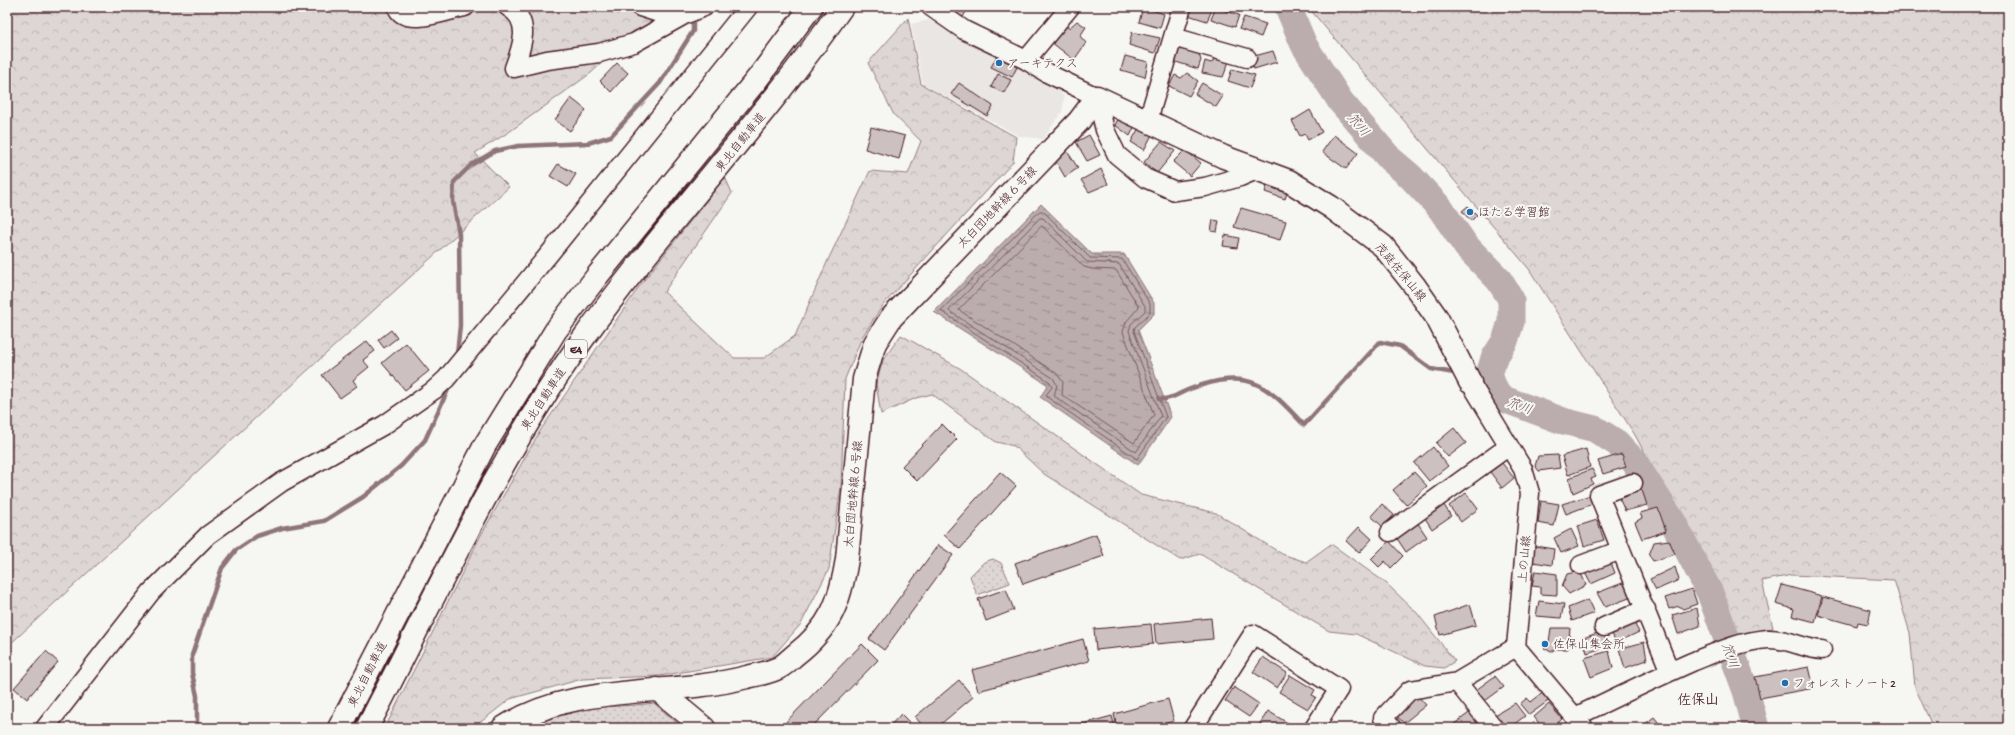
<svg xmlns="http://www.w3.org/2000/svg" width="2015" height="735" viewBox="0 0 2015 735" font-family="'Gochi Hand','Klee One',sans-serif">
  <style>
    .built { fill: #e9e6e3 }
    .forest { fill: url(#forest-crowns); stroke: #947a80 }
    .park { fill: url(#park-dots); stroke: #947a80 }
    .water { fill: url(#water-ripples); stroke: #8e747a }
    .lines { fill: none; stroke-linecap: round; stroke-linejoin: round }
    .shore { stroke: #77585f; stroke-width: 1 }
    .stream { stroke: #8e747a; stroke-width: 4.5 }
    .river { stroke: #bbadae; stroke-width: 27 }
    .building { fill: #ccc1c0; stroke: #4a1f2b }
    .minor-casing { stroke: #4a1f2b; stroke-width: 21 }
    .tertiary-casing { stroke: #4a1f2b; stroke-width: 25 }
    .motorway-casing { stroke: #4a1f2b; stroke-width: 25 }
    .minor { stroke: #f6f6f2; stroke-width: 18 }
    .tertiary { stroke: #f6f6f2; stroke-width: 22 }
    .motorway { stroke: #f6f6f2; stroke-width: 22 }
    .poi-dot { fill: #1f6fb2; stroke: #f6f6f2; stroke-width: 1.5 }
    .labels { text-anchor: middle; stroke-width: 4; stroke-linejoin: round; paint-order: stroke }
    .shield { fill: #f6f6f2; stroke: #7e6067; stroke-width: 1 }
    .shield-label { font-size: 11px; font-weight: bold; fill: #4a1f2b }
    .poi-label { font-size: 12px; fill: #4a1f2b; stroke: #f6f6f2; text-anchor: start }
    .street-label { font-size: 12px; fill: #4a1f2b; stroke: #f6f6f2 }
    .water-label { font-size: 13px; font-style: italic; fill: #6c4a52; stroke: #f6f6f2 }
    .quarter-label { font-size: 14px; font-weight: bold; fill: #4a1f2b; stroke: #f6f6f2 }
  </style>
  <defs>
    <pattern id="forest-crowns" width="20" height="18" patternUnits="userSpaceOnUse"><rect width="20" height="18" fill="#ddd6d5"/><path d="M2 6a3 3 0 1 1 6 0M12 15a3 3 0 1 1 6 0" fill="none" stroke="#bfb7b7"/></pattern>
    <pattern id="park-dots" width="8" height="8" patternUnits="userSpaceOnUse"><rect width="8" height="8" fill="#ddd6d5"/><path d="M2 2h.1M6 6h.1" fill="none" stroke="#bfb7b7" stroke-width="1.8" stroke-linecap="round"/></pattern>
    <pattern id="water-ripples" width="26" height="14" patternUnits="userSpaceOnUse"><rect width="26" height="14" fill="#bbadae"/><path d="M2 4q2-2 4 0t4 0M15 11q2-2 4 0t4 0" fill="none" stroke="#9a8c8e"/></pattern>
  </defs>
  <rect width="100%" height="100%" fill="#f6f6f2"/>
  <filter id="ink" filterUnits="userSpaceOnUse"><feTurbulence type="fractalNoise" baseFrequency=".025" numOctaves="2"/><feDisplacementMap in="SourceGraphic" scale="8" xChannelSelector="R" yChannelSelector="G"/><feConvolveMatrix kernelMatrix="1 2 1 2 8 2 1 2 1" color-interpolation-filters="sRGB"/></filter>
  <g filter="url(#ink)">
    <!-- built -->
    <path class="built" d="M929,20L990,48L1045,78L1061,93L1064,97L1062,112L1043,139L1019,136L923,84L911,24Z"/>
    <!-- forest -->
    <path class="forest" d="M7,7H684L619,47L591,73L509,132L475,153L509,187L240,432L7,647Z
      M1308,7H2008V728H1933L1915,687L1910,633L1894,580L1792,575L1762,581L1773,628L1736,635L1702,560L1635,435L1529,269Z
      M908,18L921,84L1016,137L1013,162L883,305L862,337L845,379L841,487L829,569L801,624L772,657L659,676L582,679L510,699L473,728H385L481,535L540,431L641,284L725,177L732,193L664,292L734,358H764L795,336L828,260L870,171L908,174L921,141L894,115L868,63Z
      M901,335L961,369L1141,495L1216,513L1282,554L1306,562L1331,544L1386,583L1417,613L1455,661L1444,668L1425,666L1356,634L1329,631L1200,554L1180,560L1044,474L1014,446L996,442L932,394L916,398L881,414L876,384L883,360Z"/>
    <!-- park -->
    <path class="park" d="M993,559L1001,563L1010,583L977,595L970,576L984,562Z
      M654,703L683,728H530C536,725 543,720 549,718C582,704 620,708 654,703Z"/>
    <!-- water -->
    <path class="water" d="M1041,204L1092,254H1124L1154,303V314L1138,330L1171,417L1138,465L1040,397L1048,385L934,312Z"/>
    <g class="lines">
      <!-- shore -->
      <path class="shore" d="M1040,211H1043L1090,258L1122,259L1150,304V313L1135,327L1134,331L1166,417L1137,459L1047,397L1046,395L1052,387L1050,382L941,311Z
        M1040,218H1043L1087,262L1119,264L1145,306V311L1131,324L1129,331L1161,416L1136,452L1054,396L1057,385L1053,378L949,311Z
        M1042,226L1084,267L1092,269L1116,270L1139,307L1126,322L1123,332L1154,415L1134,443L1062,395L1063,382L1056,373L959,310Z"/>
      <!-- stream -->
      <path class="stream" d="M457,355L460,325L459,234L453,201L454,182L471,165L495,151L518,146L588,143L611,136L660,83L693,31V16
        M1477,373L1489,375
        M1159,399C1172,400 1179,393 1190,389C1249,368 1265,383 1304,425L1380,342L1400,346L1431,369L1454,373
        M197,728V696L192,673V655L222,568L236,550L257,536L282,528L324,521L363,497L401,466L425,440L451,383"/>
      <!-- river -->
      <path class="river" d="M1288,7L1304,45L1341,102L1390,159L1410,176L1440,208L1466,246L1499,280L1511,299V322L1505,341L1494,358L1489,375L1498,397L1563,421L1595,429L1617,443L1633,460L1673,522L1710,593L1746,691L1756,728"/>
    </g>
    <!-- building -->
    <path class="building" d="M961,7H969L963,17L957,14Z
      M1143,7L1164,14L1160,28L1139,22Z
      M1188,7H1203L1212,10L1207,21L1185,14Z
      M1216,8L1239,15L1235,27L1211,19Z
      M1244,17L1266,24L1261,37L1239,29Z
      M1077,21L1086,27L1080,36L1086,43L1074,60L1051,42L1064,25L1069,28Z
      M1132,32L1160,38L1155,53L1129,45Z
      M1178,49L1198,52L1201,60L1198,69L1173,61Z
      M1273,51L1277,62L1254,69L1251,57Z
      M1220,55L1230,59L1223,77L1202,73L1205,61L1211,63Z
      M997,56L1017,67L1012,77L991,67Z
      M1125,56L1148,62L1145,77L1121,70Z
      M617,63L628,73L611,92L600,81Z
      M1232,69L1255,75L1250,88L1228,81Z
      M1187,73L1198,81L1189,96L1169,86L1175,75L1181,78Z
      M998,74L1011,80L1004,93L991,87Z
      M959,83L993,106L987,116L951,94Z
      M1202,83L1223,96L1216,107L1195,94Z
      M571,98L586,110L570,131L555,120Z
      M1310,110L1322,132L1308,140L1305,134L1300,136L1292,121Z
      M1121,114L1137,121L1130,136L1115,125Z
      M1140,126L1153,133L1144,150L1131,142Z
      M871,127L905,136L899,159L865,149Z
      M1089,135L1100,155L1087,161L1076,142Z
      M1334,135L1358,153L1346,169L1322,152Z
      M1161,142L1175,151L1157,173L1144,162Z
      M1185,150L1201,163L1190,176L1173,162Z
      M1067,151L1078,168L1065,177L1055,160Z
      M558,164L576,174L568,187L550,176Z
      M1101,169L1108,184L1089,192L1081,180Z
      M1267,186L1287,193L1285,199L1265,192Z
      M1468,206L1477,215L1471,221L1462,211Z
      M1241,208L1286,221L1280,240L1234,227Z
      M1213,220L1219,221L1217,232L1211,231Z
      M1225,235L1239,238L1237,248L1223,246Z
      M391,330L397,338L384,348L378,340Z
      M367,341L375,351L363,360L369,367L353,380L357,386L340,398L322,375Z
      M406,343L429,371L405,390L382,363Z
      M942,424L957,439L917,481L902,466Z
      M1454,428L1466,443L1448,457L1436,443Z
      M1433,447L1448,466L1429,481L1414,463Z
      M1586,449L1590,467L1568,475L1562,456Z
      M1622,454L1626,467L1603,474L1598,461Z
      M1558,455L1560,468L1539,471L1535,466L1538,456Z
      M1502,463L1514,478L1502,488L1490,472Z
      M1592,469L1596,477L1591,479L1593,484L1573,493L1569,478Z
      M1000,472L1016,486L960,549L944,535Z
      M1414,472L1427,486L1406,505L1393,490Z
      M1642,490L1647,505L1625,511L1619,498Z
      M1466,493L1478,509L1461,522L1449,506Z
      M1591,495L1595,503L1566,514L1562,504Z
      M1541,501L1559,504L1554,526L1538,523Z
      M1442,502L1451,516L1432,529L1423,515Z
      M1382,504L1394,515L1383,527L1371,516Z
      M1658,508L1666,531L1642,539L1635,522L1642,518L1640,513Z
      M1597,520L1604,540L1584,546L1578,526Z
      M1417,522L1427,537L1406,552L1396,537Z
      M1359,527L1372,539L1359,553L1346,541Z
      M1571,529L1579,546L1561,553L1554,538Z
      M1096,534L1104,556L1023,584L1015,563Z
      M1669,540L1675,554L1653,561L1649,555L1654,542Z
      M1389,541L1403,556L1391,568L1385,561L1379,567L1371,559Z
      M938,545L953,555L884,650L869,639Z
      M1535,546L1554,549L1552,565L1533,562Z
      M1610,560L1615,573L1591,584L1584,571Z
      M1675,567L1679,580L1656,590L1650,579Z
      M1535,571L1557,574V595L1540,594V587L1532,586Z
      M1580,571L1586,585L1569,594L1562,586L1567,574Z
      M1625,582L1632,597L1605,607L1597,593Z
      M1782,585L1822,596L1815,622L1792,616L1794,609L1776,604Z
      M1006,589L1014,610L986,621L978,599Z
      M1692,589L1697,604L1683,609L1679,606L1669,609L1665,598Z
      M1823,597L1871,610L1868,624L1858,622L1857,626L1818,615Z
      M1588,600L1594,613L1572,621L1568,608Z
      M1539,601L1564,604L1561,618L1536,616Z
      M1470,604L1476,625L1440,635L1435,617Z
      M1697,608L1700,626L1678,634L1672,615Z
      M1211,618L1213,639L1156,644L1154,624Z
      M1633,621L1639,632L1616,643L1610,629Z
      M1151,624L1153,644L1096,650L1094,629Z
      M1551,628H1570L1568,649H1555L1551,652L1544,648L1549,642Z
      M1603,631L1609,646L1587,653L1583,638Z
      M1083,639L1089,661L978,691L972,670Z
      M1644,642L1647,660L1625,668L1619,649Z
      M862,644L878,660L811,728H785L782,726Z
      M46,651L58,662L27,699L14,688Z
      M1609,651L1613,668L1591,677L1584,658Z
      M1263,657L1287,673L1277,688L1253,672Z
      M1809,667L1814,688L1760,698L1755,677Z
      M1290,675L1315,690L1312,695L1316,697L1308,709L1279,692Z
      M1495,676L1504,687L1485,701L1476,690Z
      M959,680L973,697L936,728H925L915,717Z
      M1234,687L1259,704L1249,717L1225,701Z
      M1545,691L1551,699L1529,715L1520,704L1527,698L1531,702Z
      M1416,694L1426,705L1404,723L1392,712Z
      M1168,699L1174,721L1150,728H1117L1114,714Z
      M1515,703L1525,716L1509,728H1505L1495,715Z
      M1549,704L1562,719L1552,728H1543L1534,717Z
      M1268,711L1296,728H1257Z
      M1472,711L1484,724L1480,728H1457L1454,724Z
      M901,714L915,728H888Z
      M1112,716L1115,728H1067Z
      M1654,717L1663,728H1640Z"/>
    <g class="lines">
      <defs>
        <path id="minor" d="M397,7C404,28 449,10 465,7
          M508,7C532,20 522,47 514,68
          M640,7L677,19
          M931,7L964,30L1026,60L1047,73L1097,97L1105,130L1117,155L1145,178L1175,191L1205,187L1240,177L1259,169
          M1173,37L1247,58
          M1026,60L1070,7
          M514,68L547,60L599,53L634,43L686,14L704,7
          M1148,120L1182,7
          M1470,382L1523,469L1530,493L1516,647L1584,728
          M1633,483L1599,495L1670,672
          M1390,532L1509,446
          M1581,565L1621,550
          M1604,627L1646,609
          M1457,682L1494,728
          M1575,717C1614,698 1653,679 1692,662C1717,652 1741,641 1768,639C1786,638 1804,649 1822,650
          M45,728L151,592L208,535L282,482L384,425L434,390L446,379L550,253L748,7
          M1193,728L1253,634L1339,689L1314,728
          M1392,728L1383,718L1410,690L1457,682L1516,647"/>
        <path id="tertiary" d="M657,689L704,728
          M503,728C576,681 666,698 747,677C756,675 767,673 776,669C783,667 790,659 795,655C831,627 840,602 847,559L864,379L875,343L891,318L1079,121L1097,97L1224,157L1289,181L1331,207L1383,246L1414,285L1437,318L1470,382"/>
        <path id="motorway" d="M339,728L485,445L556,330L598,275L758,78L811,7
          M367,728C435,598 495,463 580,343C662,227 761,124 842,7"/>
      </defs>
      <!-- minor casing -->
      <use href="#minor" class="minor-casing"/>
      <!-- tertiary casing -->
      <use href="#tertiary" class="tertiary-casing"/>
      <!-- motorway casing -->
      <use href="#motorway" class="motorway-casing"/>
      <!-- minor -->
      <use href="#minor" class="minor"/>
      <!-- tertiary -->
      <use href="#tertiary" class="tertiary"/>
      <!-- motorway -->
      <use href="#motorway" class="motorway"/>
    </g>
  </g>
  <!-- markers -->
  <g class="poi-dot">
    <circle cx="999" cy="63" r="4"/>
    <circle cx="1470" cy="212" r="4"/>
    <circle cx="1545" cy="644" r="4"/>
    <circle cx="1785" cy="683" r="4"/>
  </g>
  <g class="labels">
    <!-- shield labels -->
    <rect class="shield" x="565" y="340" width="22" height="18" rx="3"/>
    <g class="shield-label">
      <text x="576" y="353">E4</text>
    </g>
    <!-- poi labels -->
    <g class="poi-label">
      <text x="1007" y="67">アーキテクス</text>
      <text x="1478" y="216">ほたる学習館</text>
      <text x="1553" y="648">佐保山集会所</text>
      <text x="1793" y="687">フォレストノート2</text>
    </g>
    <!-- street labels -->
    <g class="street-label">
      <text transform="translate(740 142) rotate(-51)" y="4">東北自動車道</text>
      <text transform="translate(997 207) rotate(-46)" y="4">太白団地幹線６号線</text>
      <text transform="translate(1401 272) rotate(50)" y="4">茂庭佐保山線</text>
      <text transform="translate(543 399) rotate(-57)" y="4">東北自動車道</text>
      <text transform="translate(853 494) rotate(-85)" y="4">太白団地幹線６号線</text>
      <text transform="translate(1524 559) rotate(-85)" y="4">上の山線</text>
      <text transform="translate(367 674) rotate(-63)" y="4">東北自動車道</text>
    </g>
    <!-- water labels -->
    <g class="water-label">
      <text transform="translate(1359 124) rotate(49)" y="5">笊川</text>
      <text transform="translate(1520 405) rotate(20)" y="5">笊川</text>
      <text transform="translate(1731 655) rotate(71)" y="5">笊川</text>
    </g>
    <!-- quarter labels -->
    <g class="quarter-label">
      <text x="1698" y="704">佐保山</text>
    </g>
  </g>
  <!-- margin -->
  <rect width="2015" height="735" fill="none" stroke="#f6f6f2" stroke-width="24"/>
  <rect x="12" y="12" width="1991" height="711" fill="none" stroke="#4a1f2b" stroke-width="1.5" filter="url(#ink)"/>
</svg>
